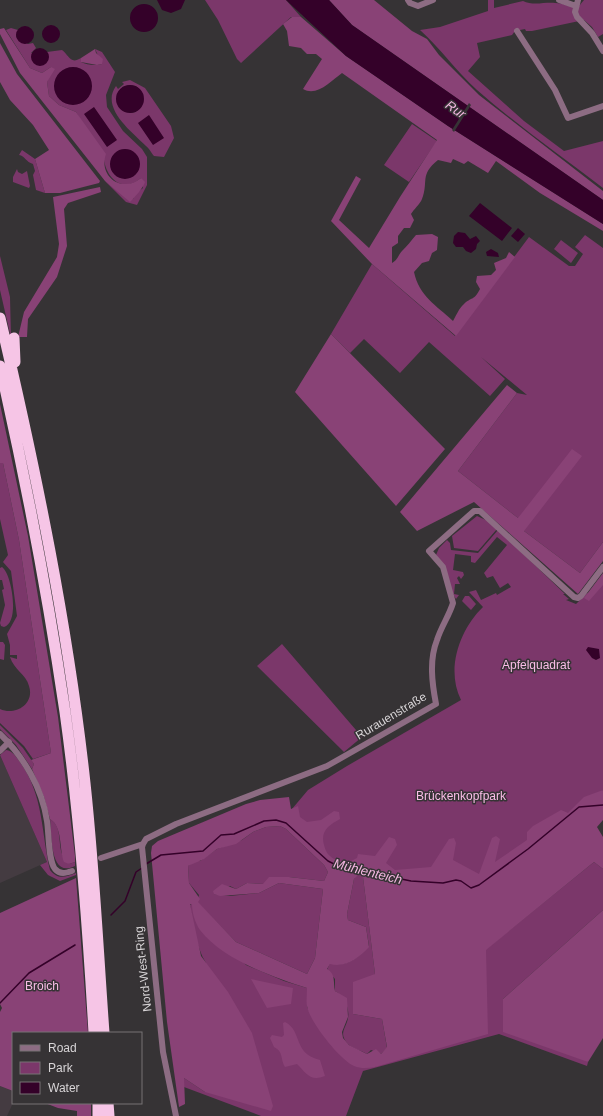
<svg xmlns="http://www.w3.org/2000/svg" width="603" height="1116" viewBox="0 0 603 1116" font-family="Helvetica,sans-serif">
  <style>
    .built { fill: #443b41 }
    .green { fill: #7b376a; fill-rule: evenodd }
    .forest { fill: #894276; fill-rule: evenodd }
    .water { fill: #340129 }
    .pier { fill: #363335 }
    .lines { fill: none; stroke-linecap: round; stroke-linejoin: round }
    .stream { stroke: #340129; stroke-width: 1.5 }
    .minor { stroke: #8d6c83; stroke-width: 6 }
    .motorway { stroke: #f6c5e6; stroke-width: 11 }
    .labels { text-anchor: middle; stroke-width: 3; stroke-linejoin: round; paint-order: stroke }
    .park-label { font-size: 12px; fill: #fabde7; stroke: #363335 }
    .street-label { font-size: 12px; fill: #d7d4d6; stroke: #363335 }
    .water-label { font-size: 13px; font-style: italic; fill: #f4b7e1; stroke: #363335 }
  </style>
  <rect width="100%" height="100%" fill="#363335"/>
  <!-- built -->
  <path class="built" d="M0,755L47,862L0,883Z
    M0,1086L13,1091V1103L7,1116H0Z"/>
  <!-- green -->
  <path class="green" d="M205,0H286L301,17H291L241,63L237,59L218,20Z
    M488,0H494V8L523,1C533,6 544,2 555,3C566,3 566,8 579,6L584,0H603V34L598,37L592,27L584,20L532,31H526L525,29L515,31L512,35L477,43L480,57L468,71L524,121L564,151L603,141V188C561,156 517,125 477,90C456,71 441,49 420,30L440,27L488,11Z
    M11,28L18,30L16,37L28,44L33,43L36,48L31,53L48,54L47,52L62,50C69,55 70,65 81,58V62C87,65 95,66 102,64L95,49L102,52L115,72L106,95L107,107L123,131L142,149L147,157V185L137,205L126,202L105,181L133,199L135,194L143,188L141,178C124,193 107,180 104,160L76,112L59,105L49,96L47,82L51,67L42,73L30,68L6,30Z
    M130,80L145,88L171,126L174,138L164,157L154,156C151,153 150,149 146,146C132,132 100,108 116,86L118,89L124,84L122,82ZM129,85L136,86L141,91L136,112L130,113L122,87Z
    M412,124L437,141L409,182L384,165Z
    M22,150L35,159L45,193L36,190L33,175L35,171L33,164C26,162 25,156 19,155Z
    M17,169L18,172L22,174L27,171L30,186L29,188L13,182V177Z
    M585,235L603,248V542L580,573L524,531L518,518L458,471L517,393L527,395L481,357L505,379L490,396L429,342L400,373L364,339L350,353L331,334L372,264L455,336L529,237L569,266H575L583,254L575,247Z
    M561,240L578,253L571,263L554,249Z
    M0,256L10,297L11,338L0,290Z
    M0,463H3L19,540L51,753L33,759L24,746L0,723V709C15,716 35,704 29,686C26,674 14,670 10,657L17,659V655H10V645L7,634L17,616L11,571L3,562L8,555L0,519Z
    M477,516L488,521L497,529L478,551L454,548L452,536Z
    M498,530L565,594H563L569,599L566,600L576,604L587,593L589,594L603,576V790L478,890L336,865L296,828L292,809L308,790L347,766L461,700C445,668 461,628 483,607L469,592L476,590L481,600L496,593L497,595L511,587L508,583L500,588L493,576L487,578L484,573L507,545L497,537L475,563L471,562V556L455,554L453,570L463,572L464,575L461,579L459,576L457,578L460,584H455L454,594L459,595L456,599L454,596L436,555L439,548L447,540L450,543L451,550L478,553Z
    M2,567C12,574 20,623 4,627L1,626L0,623L5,605L2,590L4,589L2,580H0V568Z
    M465,596H469L476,604L471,610L462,601Z
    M0,642H3L5,645L4,660L0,659Z
    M282,644L362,737L344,752L257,666Z
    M0,725L23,748L34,764L32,769L16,745L0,729Z
    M6,750C13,751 16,757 20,762C44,796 41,832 50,870C58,880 65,877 76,873V875L60,881L48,875L40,865L47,862L0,755Z
    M50,819C62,826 58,842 62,854C63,858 67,861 69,864L75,862V866C49,879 52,834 50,819Z
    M280,826L286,829L324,865L328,872L324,881L289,877L264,884L247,883L236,889L230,886L214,894L230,896L259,893L279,883L323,889L315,958L307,974L236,942L197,902L199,895L189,883L188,866L196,861H200L217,849L242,840L253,832L266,827Z
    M594,862L603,869V910L503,999L588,1062L587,1066L499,1034L363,1071L346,1116H261L184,1087V1078L205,1092L206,963C196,947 193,923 190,905L192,903L246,965L284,981L307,988V1007L313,1019L375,1067L485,950Z
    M357,874L363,877L375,974L353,1014L382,1019L387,1048L381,1054L371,1050L367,1054C361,1050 353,1049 348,1044C338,1033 346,1029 348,1018C350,1007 343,996 335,991V979L327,970L330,963C346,968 359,958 369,946L366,927L348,920L347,914L354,879Z"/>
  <!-- forest -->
  <path class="forest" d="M329,0H374L412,31L427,39L439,55L479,95L603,191V200L352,25Z
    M292,17H301L346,56L448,126L603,224V231L540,193L496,161L488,173L468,161L464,164L453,159L451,163L438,160C419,175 429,182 422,199C420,204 414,209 411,214L414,220L410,228H404L398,236V243L392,247V263C398,260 398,255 402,251C407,246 411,241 416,235L432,234L438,237L437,250L432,253L429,261L422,263L414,272C419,296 436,305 453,321C456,316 459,308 464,304C471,297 474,301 480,289L476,282L477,276L491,275L496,270L494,263L506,258L509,252L515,257L456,336L372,264L331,221L356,176L361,179L339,220L369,248L400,197L437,140L342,73C331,81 317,97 303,89L322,59L316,54H307L301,48L289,46L287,31L283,24Z
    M4,28L30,68L42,73L51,67L55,69L47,82L49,96L59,105L76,112L106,154C98,176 122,194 141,178L145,182C143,188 135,197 130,202L105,181L20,73L0,34V29Z
    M0,43L17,74L100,181L99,183L60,193H45L35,159L49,150L33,125L10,100L0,82Z
    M95,49L96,53L103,59L102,64L97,65L81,62V58Z
    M100,187L101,192L68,203L64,209L67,246L57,277L28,319L27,337H18L24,312L57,257L59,244L53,197Z
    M331,334L445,449L396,506L295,392Z
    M507,385L517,393L458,471L518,518L572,449L582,456L524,531L580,573L603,542V561L578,594L474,502L417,531L400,512Z
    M0,404L28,536L58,717L75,856V862L69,864L64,862C59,849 63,827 50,819L44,797L32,769L34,764L31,760L51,753L19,540L3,463H0Z
    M603,573V585L589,601L584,598Z
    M603,790V820L597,827L603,837V869L594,862L486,950L488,1034L375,1067C368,1068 361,1069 354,1066C340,1060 309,1021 307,1006C306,1001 307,994 307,988C272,977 222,959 200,930C195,923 192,912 192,904H190L201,956L228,992L252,1033L273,1106L271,1111L205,1092L184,1078L185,1104L179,1107L167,1022L151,853L152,846L158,841L246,804L260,800L289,797L291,809L298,806L300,817L307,822L321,820L334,811L339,812L340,819C329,825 320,831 324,845C325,849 327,854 330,856C334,861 342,860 347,863L357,858L358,854L375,856L389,837L395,839L397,845L386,863L395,870L431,867L449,839L454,838L456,843L453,860L479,874L492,838L496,836L500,839L495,862L527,840V832L533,826L561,810L568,813L584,797ZM280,826L286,829L324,865L328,872L324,881L289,877H269L263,884L247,883L236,889L222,884L213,891L214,894L220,896L259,893L279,883L323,889L315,958L307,974L236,942L198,902L200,899L189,883L188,866L204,859L217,849L236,844L253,832L266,827ZM358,875L363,877L375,974L353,982V1014L382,1019L387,1047L381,1054L376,1049L367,1054L349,1045L343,1038L342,1032L348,1017L347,998L335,991C333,982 336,974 327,969L330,964C346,968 359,958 369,947L366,927L348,920L347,914L354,879Z
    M76,878L88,1033H13V1091L0,1086V1012L2,1008L0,1004V913Z
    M603,910V1038L588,1062L503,1032V999Z
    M251,979L293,988L291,1004L267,1008Z
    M285,1022C303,1031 292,1053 320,1060L325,1076C310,1082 306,1073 297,1064L285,1067C280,1059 284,1052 274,1047L270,1038L272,1035L282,1037L284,1035L283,1023Z
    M45,1103H91V1116H77V1111L58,1108Z"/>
  <!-- water -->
  <path class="water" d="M157,0H185L181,9L171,13L162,10Z
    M286,0H329L352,25L603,200V224L448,126L346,56Z
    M130 18a14 14 0 1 1 28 0a14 14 0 1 1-28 0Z
    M42 34a9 9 0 1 1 18 0a9 9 0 1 1-18 0Z
    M16 35a9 9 0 1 1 18 0a9 9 0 1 1-18 0Z
    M31 57a9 9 0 1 1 18 0a9 9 0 1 1-18 0Z
    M54 86a19 19 0 1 1 38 0a19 19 0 1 1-38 0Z
    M116 99a14 14 0 1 1 28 0a14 14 0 1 1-28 0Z
    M94,107L117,140L107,147L84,114Z
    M149,115L164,138L153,145L138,123Z
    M110 164a15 15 0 1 1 30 0a15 15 0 1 1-30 0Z
    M480,203L512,228L502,241L469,216Z
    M518,228L525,234L518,242L511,236Z
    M458,232L465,233L470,239L476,236L480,241L477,244L476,249L471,253L466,251L463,247H456L453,243L454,236Z
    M491,249L498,253L499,257L487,256L486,252Z
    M588,647L599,649L600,658L596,660L592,658L586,650Z"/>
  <!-- pier -->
  <path class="pier" d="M469,103L471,105L454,132L452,130Z"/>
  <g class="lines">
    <!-- stream -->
    <path class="stream" d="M146,864L161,855L203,851L221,835L234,834L264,821L276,820L286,823L328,861L338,866L411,881L443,883L456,880L461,881L471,888L479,885L528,849L579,807L603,805
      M111,915L125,901L136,872L142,868
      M0,1003L29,973L75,945"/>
    <!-- minor -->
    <path class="minor" d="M408,0L410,3L418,6L433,0
      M559,0L576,6
      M578,0L575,12L577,17L592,33L603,51
      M517,31L555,90L568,118L603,106
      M0,734C24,757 42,788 47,821C49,833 48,860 55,869C60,875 66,873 72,871
      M0,751L9,742
      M143,844L142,847L163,1052L176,1116
      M101,858L143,844L146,839L176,824L327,766L436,704C432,683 429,660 437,640C441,627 449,616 453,603L443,567L429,551L474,511H480L574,597L578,598L581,596L603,567"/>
    <!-- motorway -->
    <path class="motorway" d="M0,318C36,471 68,627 85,783C94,866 98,950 104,1033
      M14,338L15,362
      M0,366C26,480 48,596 65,712C80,819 88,926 94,1033
      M98,1103V1116
      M108,1103L109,1116"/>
  </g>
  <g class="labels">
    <!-- park labels -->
    <g class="park-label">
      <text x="536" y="669">Apfelquadrat</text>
      <text x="461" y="800">Brückenkopfpark</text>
      <text x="42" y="990">Broich</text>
    </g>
    <!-- street labels -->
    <g class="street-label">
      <text transform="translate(391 716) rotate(-31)" y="4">Rurauenstraße</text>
      <text transform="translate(143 969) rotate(-96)" y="4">Nord-West-Ring</text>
    </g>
    <!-- water labels -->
    <g class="water-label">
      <text transform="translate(456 109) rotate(35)" y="5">Rur</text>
      <text transform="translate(368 871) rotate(14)" y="5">Mühlenteich</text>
    </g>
  </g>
  <!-- legend -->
  <rect x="12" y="1032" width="130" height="72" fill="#363335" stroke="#767375"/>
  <rect x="20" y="1045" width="20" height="6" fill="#8d6c83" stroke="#767375"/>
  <text x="48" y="1052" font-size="12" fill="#d7d4d6">Road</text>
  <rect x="20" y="1062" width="20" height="12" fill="#7b376a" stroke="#767375"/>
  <text x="48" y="1072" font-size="12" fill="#d7d4d6">Park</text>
  <rect x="20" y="1082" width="20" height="12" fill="#340129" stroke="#767375"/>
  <text x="48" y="1092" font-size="12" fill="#d7d4d6">Water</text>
</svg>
